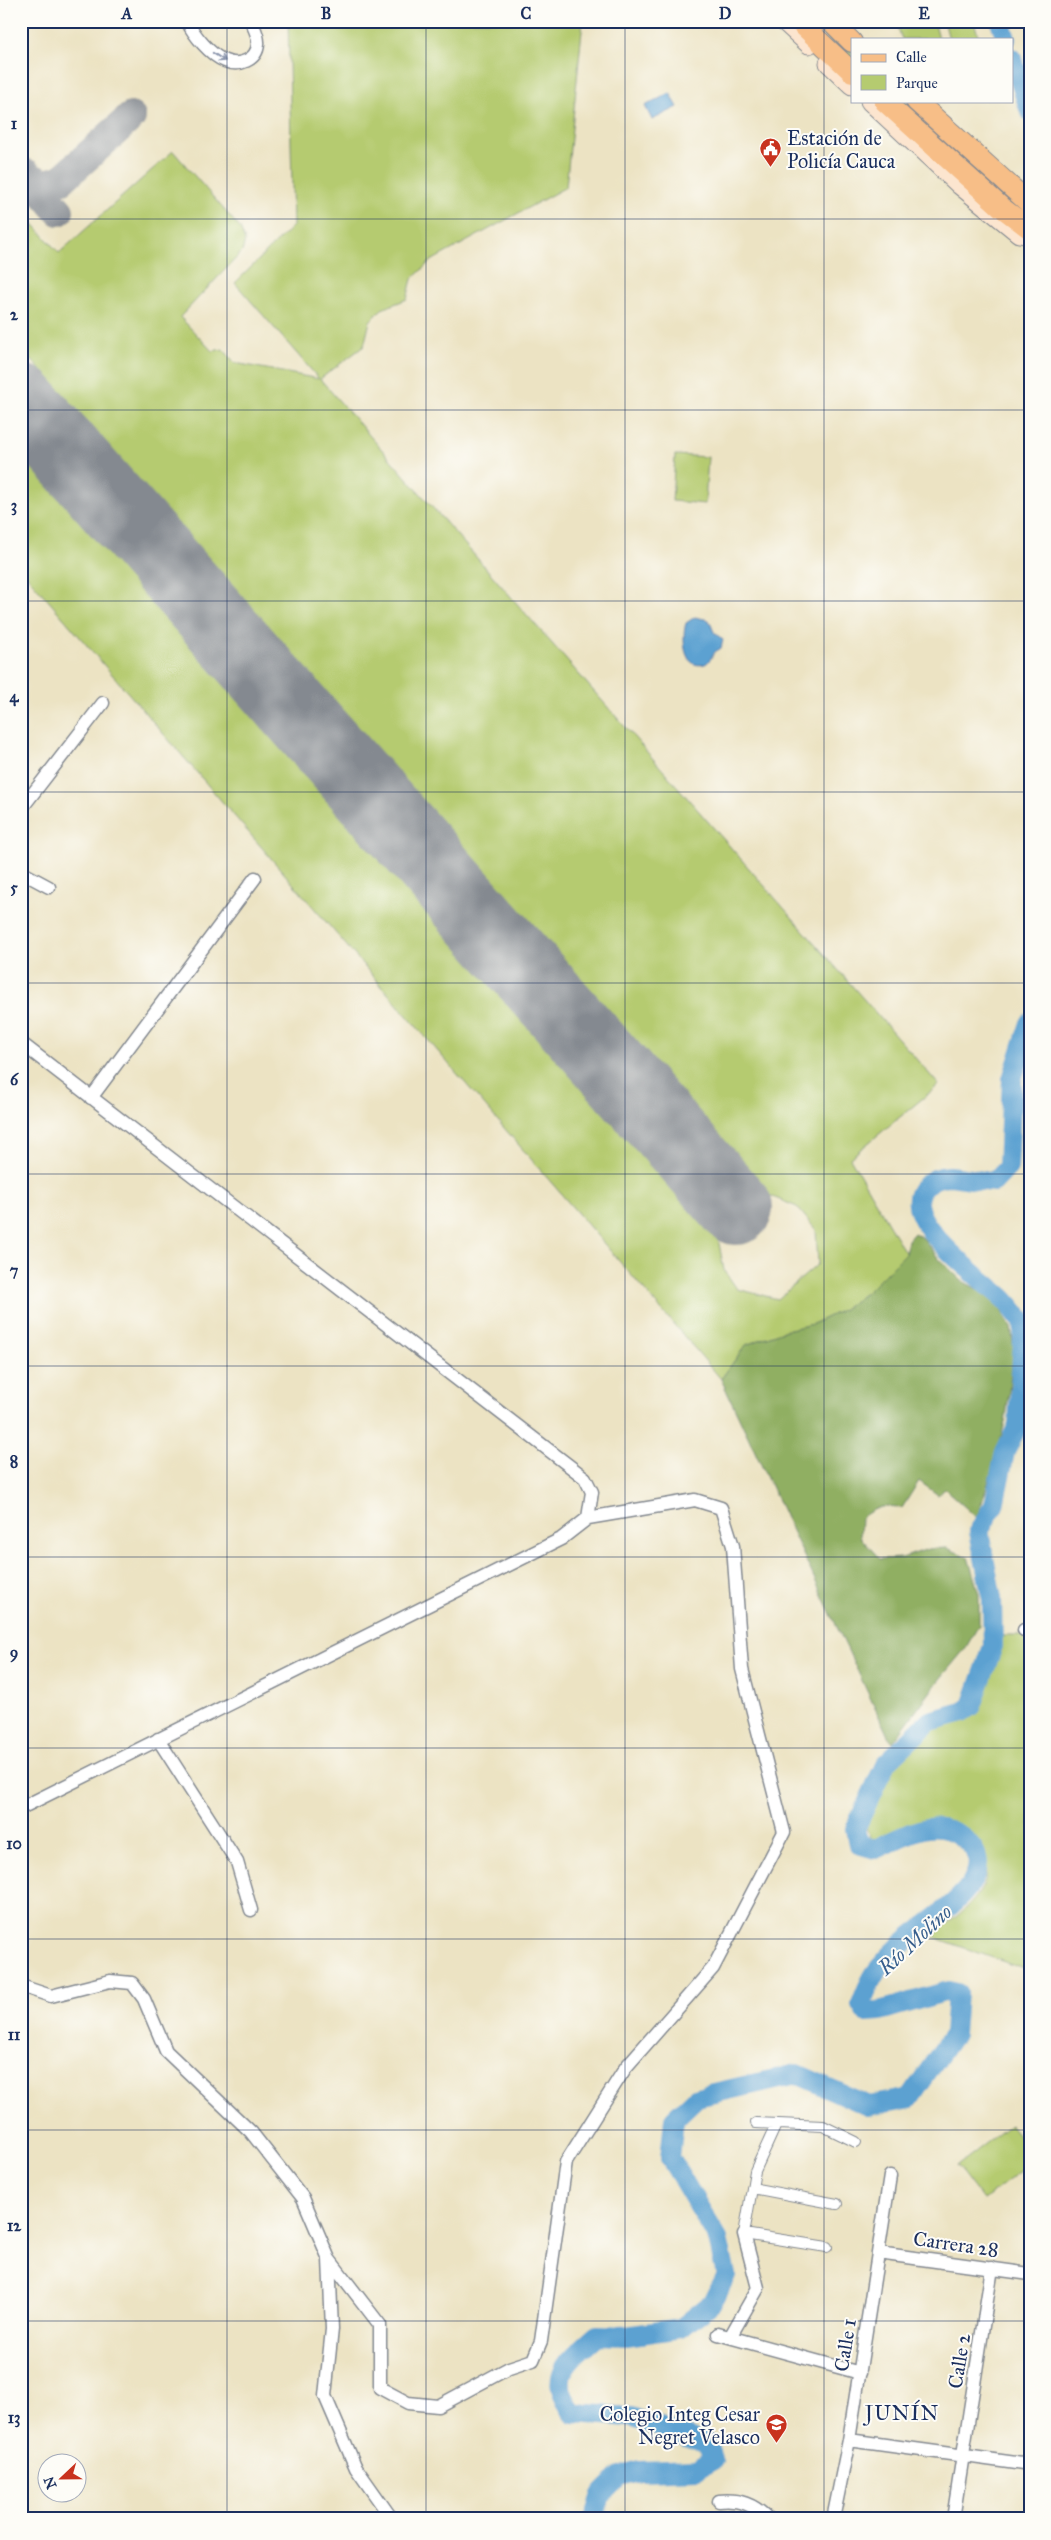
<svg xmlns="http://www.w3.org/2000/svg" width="1051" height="2540" viewBox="0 0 1051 2540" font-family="'IM FELL Great Primer',serif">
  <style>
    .green { fill: #b5cb70; stroke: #687d67 }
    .forest { fill: #90af62; stroke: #566f60 }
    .water { fill: #5ca1d1; stroke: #3c6898 }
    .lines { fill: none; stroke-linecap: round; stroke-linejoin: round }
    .river { stroke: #5ca1d1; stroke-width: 20 }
    .taxiway { stroke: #848990; stroke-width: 30 }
    .runway { stroke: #848990; stroke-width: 74 }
    .pedestrian-casing { stroke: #848990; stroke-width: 12 }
    .minor-casing { stroke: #848990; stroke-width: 15 }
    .secondary-casing { stroke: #848990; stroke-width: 21 }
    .primary-casing { stroke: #848990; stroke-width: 22 }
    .pedestrian { stroke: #fff; stroke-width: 10 }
    .minor { stroke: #fff; stroke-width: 12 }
    .secondary { stroke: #fce5cf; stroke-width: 19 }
    .primary { stroke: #f7be87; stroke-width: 20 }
    .oneway { stroke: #8d97ae }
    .grid { fill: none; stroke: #1b2f5e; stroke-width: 1; stroke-opacity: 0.55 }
    .labels { text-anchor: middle; stroke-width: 4; stroke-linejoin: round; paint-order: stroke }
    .poi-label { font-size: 20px; fill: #1b2f5e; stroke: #fdfcf7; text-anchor: start }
    .street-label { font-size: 20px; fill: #1b2f5e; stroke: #fdfcf7 }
    .water-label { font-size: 21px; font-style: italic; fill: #355d8c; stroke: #fdfcf7 }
    .neighbourhood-label { font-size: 21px; letter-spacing: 1px; fill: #1b2f5e; stroke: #fdfcf7 }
    .neatline { fill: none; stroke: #1b2f5e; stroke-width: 2 }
    .grid-label { font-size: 16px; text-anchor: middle; font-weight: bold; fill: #1b2f5e }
  </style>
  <rect width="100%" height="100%" fill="#fdfcf7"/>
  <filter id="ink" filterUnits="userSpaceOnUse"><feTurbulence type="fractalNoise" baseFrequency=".02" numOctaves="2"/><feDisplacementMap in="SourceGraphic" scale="10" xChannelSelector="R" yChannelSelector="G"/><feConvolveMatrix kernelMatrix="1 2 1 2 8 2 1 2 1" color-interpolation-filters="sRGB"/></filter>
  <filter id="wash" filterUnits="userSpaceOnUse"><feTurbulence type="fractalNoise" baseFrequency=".0096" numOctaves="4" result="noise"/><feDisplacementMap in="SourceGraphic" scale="20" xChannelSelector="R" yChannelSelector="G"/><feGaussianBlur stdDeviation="1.12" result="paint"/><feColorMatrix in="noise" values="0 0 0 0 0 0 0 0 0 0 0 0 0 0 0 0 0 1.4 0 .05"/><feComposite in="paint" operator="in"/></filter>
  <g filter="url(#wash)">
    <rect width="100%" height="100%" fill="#ece3c3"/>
    <!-- green -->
    <path class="green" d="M288,21H583L566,187L431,261L412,279L407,299L382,309L370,321L364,346L320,379L939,1085L850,1158L906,1254L867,1292L844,1309L813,1324L786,1330L746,1345L721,1379L21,569V445L718,1238L724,1270L737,1289L778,1299L818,1264L816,1230L797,1207L768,1195L21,348V210L59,253L173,151L240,228L245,241L242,252L180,317L212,351L223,349L235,363L319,379L235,283L293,226Z
      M809,21H820L852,51V60Z
      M921,21H934L939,39H902L898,29Z
      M944,21H974L979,39H949Z
      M898,101H906L1030,210V218Z
      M675,455L708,457L705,504L672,501Z
      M998,1635H1030V1971L931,1936C953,1919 993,1894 986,1862C985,1856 981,1850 979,1844C973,1831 956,1821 942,1820C915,1817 897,1837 872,1839L866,1829C874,1795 901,1748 930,1729C944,1721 959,1718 974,1712L995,1657Z
      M1010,2125L1030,2150V2164L983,2200L957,2166Z"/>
    <!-- forest -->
    <path class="forest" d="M914,1233L923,1238L939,1259L962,1281L983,1292L999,1306L1011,1328L1014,1349L1006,1417L997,1455L977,1518L945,1489L938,1495L919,1481L902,1508C885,1504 875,1507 861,1518L860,1537L880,1559L902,1558L928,1549L947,1548L968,1557L979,1594V1625L965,1649L940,1679L893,1742L888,1736L721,1379L746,1345L786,1330L813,1324L844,1309L867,1292L905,1254L908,1240Z"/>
    <!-- water -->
    <path class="water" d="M670,93L678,107L652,120L645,106Z
      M695,617L709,620L714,632L723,640L721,648C719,650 717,650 715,652C711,656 711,661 705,664C682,671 682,635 686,623Z"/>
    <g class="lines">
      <!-- river -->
      <path class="river" d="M1000,21L1006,39
        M1012,58L1030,111
        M593,2519L601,2495L620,2476L640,2471L697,2469L713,2460L708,2444L631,2417L574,2413C544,2376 569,2360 597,2335L626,2336L681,2328L712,2303L726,2275L718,2239L670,2158L674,2119L697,2097L797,2074L869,2106L910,2098L954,2034L957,1993L948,1991L880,2011L866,2012L861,2004C866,1991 871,1977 880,1967C892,1953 908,1938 922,1928C947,1909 1005,1871 963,1838C933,1814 904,1837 875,1849L858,1844L855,1829L886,1763L930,1721L963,1712L972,1706L993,1646L992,1599L979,1531L994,1505L1005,1452L1018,1425L1024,1323C1017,1315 1011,1306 1004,1299C984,1280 892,1216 925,1186C930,1180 940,1176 949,1176C963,1177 979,1181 994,1182L1008,1167L1012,1079L1030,1023"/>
      <!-- taxiway -->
      <path class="taxiway" d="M27,174L59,211
        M28,176L44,184L61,180L131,117"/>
      <!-- runway -->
      <path class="runway" d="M21,401L736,1208"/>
    </g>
  </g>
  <g filter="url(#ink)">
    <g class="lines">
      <defs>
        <path id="pedestrian" d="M756,2123L823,2126L856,2142
          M776,2125L755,2171L744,2234L827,2247
          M752,2188L837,2204"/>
        <path id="minor" d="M187,21C194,35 210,55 225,61C239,67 257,60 258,44C259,36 254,28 251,21
          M21,809L103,703
          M21,872L49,887
          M21,1043L585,1478L592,1492L588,1518
          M91,1098L255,878
          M1024,1630H1030
          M158,1739L237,1862L251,1910
          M21,1808L561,1539L588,1518L695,1500L721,1508L733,1546L742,1669L784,1832L713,1968L626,2067L566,2162L541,2341L533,2360L509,2368L438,2406L408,2403L380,2388V2325L329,2259
          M21,1986L51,1996L110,1981L132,1983L144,1999L166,2051L251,2132L303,2198L329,2259L332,2329L325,2396L356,2468L392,2519
          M878,2253L1030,2274
          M718,2334L860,2373
          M730,2337L758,2288L744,2234
          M849,2440L1030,2465
          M719,2501C739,2499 754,2504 768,2519
          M833,2519L849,2440L890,2176
          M953,2519L992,2268"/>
        <path id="secondary" d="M784,21L809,44
          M829,63L852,85
          M870,101L960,185L1019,233L1030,235"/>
        <path id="primary" d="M798,21L852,72
          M831,21L852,42
          M884,101L1001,207L1030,229
          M916,101L1030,204"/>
      </defs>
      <!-- pedestrian casing -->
      <use href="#pedestrian" class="pedestrian-casing"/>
      <!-- minor casing -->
      <use href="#minor" class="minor-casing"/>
      <!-- secondary casing -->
      <use href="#secondary" class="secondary-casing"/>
      <!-- primary casing -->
      <use href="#primary" class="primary-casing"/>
      <!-- pedestrian -->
      <use href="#pedestrian" class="pedestrian"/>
      <!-- minor -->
      <use href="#minor" class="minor"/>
      <!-- secondary -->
      <use href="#secondary" class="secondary"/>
      <!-- primary -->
      <use href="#primary" class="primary"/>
    </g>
    <!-- one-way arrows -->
    <defs><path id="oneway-shaft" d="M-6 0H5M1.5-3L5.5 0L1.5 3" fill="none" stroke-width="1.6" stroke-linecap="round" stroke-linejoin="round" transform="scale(1.25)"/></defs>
    <use class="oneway" href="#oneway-shaft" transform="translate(219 57) rotate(34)"/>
  </g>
  <!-- grid -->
  <path class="grid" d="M227,21V2519M426,21V2519M625,21V2519M824,21V2519M21,219H1030M21,410H1030M21,601H1030M21,792H1030M21,983H1030M21,1174H1030M21,1366H1030M21,1557H1030M21,1748H1030M21,1939H1030M21,2130H1030M21,2321H1030"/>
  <!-- icons -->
  <defs>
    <symbol id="civic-pin" viewBox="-11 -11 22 30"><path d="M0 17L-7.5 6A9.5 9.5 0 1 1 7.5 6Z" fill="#c8321e" stroke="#fdfcf7"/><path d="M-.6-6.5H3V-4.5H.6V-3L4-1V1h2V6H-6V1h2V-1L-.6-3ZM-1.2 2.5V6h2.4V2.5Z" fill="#fff"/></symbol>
    <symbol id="school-pin" viewBox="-11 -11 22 30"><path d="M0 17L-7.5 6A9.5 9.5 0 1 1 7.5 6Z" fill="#c8321e" stroke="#fdfcf7"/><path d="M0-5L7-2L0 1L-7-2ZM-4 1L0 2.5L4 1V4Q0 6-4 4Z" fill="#fff"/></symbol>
  </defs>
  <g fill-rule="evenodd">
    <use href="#civic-pin" x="758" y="136" width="25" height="34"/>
    <use href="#school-pin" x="764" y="2412" width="25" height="34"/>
  </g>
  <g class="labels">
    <!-- poi labels -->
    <g class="poi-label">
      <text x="787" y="145">Estación de<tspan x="787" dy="23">Policía Cauca</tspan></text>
      <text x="760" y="2421" text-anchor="end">Colegio Integ Cesar<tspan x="760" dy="23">Negret Velasco</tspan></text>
    </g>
    <!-- street labels -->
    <g class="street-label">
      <text transform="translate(956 2244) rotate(8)" y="7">Carrera 28</text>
      <text transform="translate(845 2345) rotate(-81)" y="7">Calle 1</text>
      <text transform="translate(959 2361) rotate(-81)" y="7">Calle 2</text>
    </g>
    <!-- water labels -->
    <g class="water-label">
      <text transform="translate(915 1940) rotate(-43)" y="7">Río Molino</text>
    </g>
    <!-- neighbourhood labels -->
    <g class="neighbourhood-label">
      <text x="902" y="2420">JUNÍN</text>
    </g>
  </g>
  <!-- margin -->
  <rect width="1051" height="2540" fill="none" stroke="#fdfcf7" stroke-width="55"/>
  <!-- legend -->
  <rect x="851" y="38" width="162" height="65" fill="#fdfcf7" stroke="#a3aaba"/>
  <rect x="861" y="54" width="25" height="8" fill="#f7be87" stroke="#a3aaba"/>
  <text x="896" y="62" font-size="15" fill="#1b2f5e">Calle</text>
  <rect x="861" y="75" width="25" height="15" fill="#b5cb70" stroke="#a3aaba"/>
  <text x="896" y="88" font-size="15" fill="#1b2f5e">Parque</text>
  <!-- north arrow -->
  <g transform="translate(62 2478) rotate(248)"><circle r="24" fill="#fdfcf7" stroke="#a3aaba"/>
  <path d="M0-4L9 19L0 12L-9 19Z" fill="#c8321e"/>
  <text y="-8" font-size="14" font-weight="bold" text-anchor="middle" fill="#1b2f5e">N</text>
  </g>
  <rect x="28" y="28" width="996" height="2484" class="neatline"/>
  <g class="grid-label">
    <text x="127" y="19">A</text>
    <text x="326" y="19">B</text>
    <text x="526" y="19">C</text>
    <text x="725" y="19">D</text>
    <text x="924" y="19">E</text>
    <text x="14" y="129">1</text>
    <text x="14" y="320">2</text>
    <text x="14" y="511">3</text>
    <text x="14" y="702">4</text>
    <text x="14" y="893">5</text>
    <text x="14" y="1085">6</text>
    <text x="14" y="1276">7</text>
    <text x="14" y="1467">8</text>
    <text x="14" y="1658">9</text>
    <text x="14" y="1849">10</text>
    <text x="14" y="2040">11</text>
    <text x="14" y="2231">12</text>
    <text x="14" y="2423">13</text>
  </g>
</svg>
